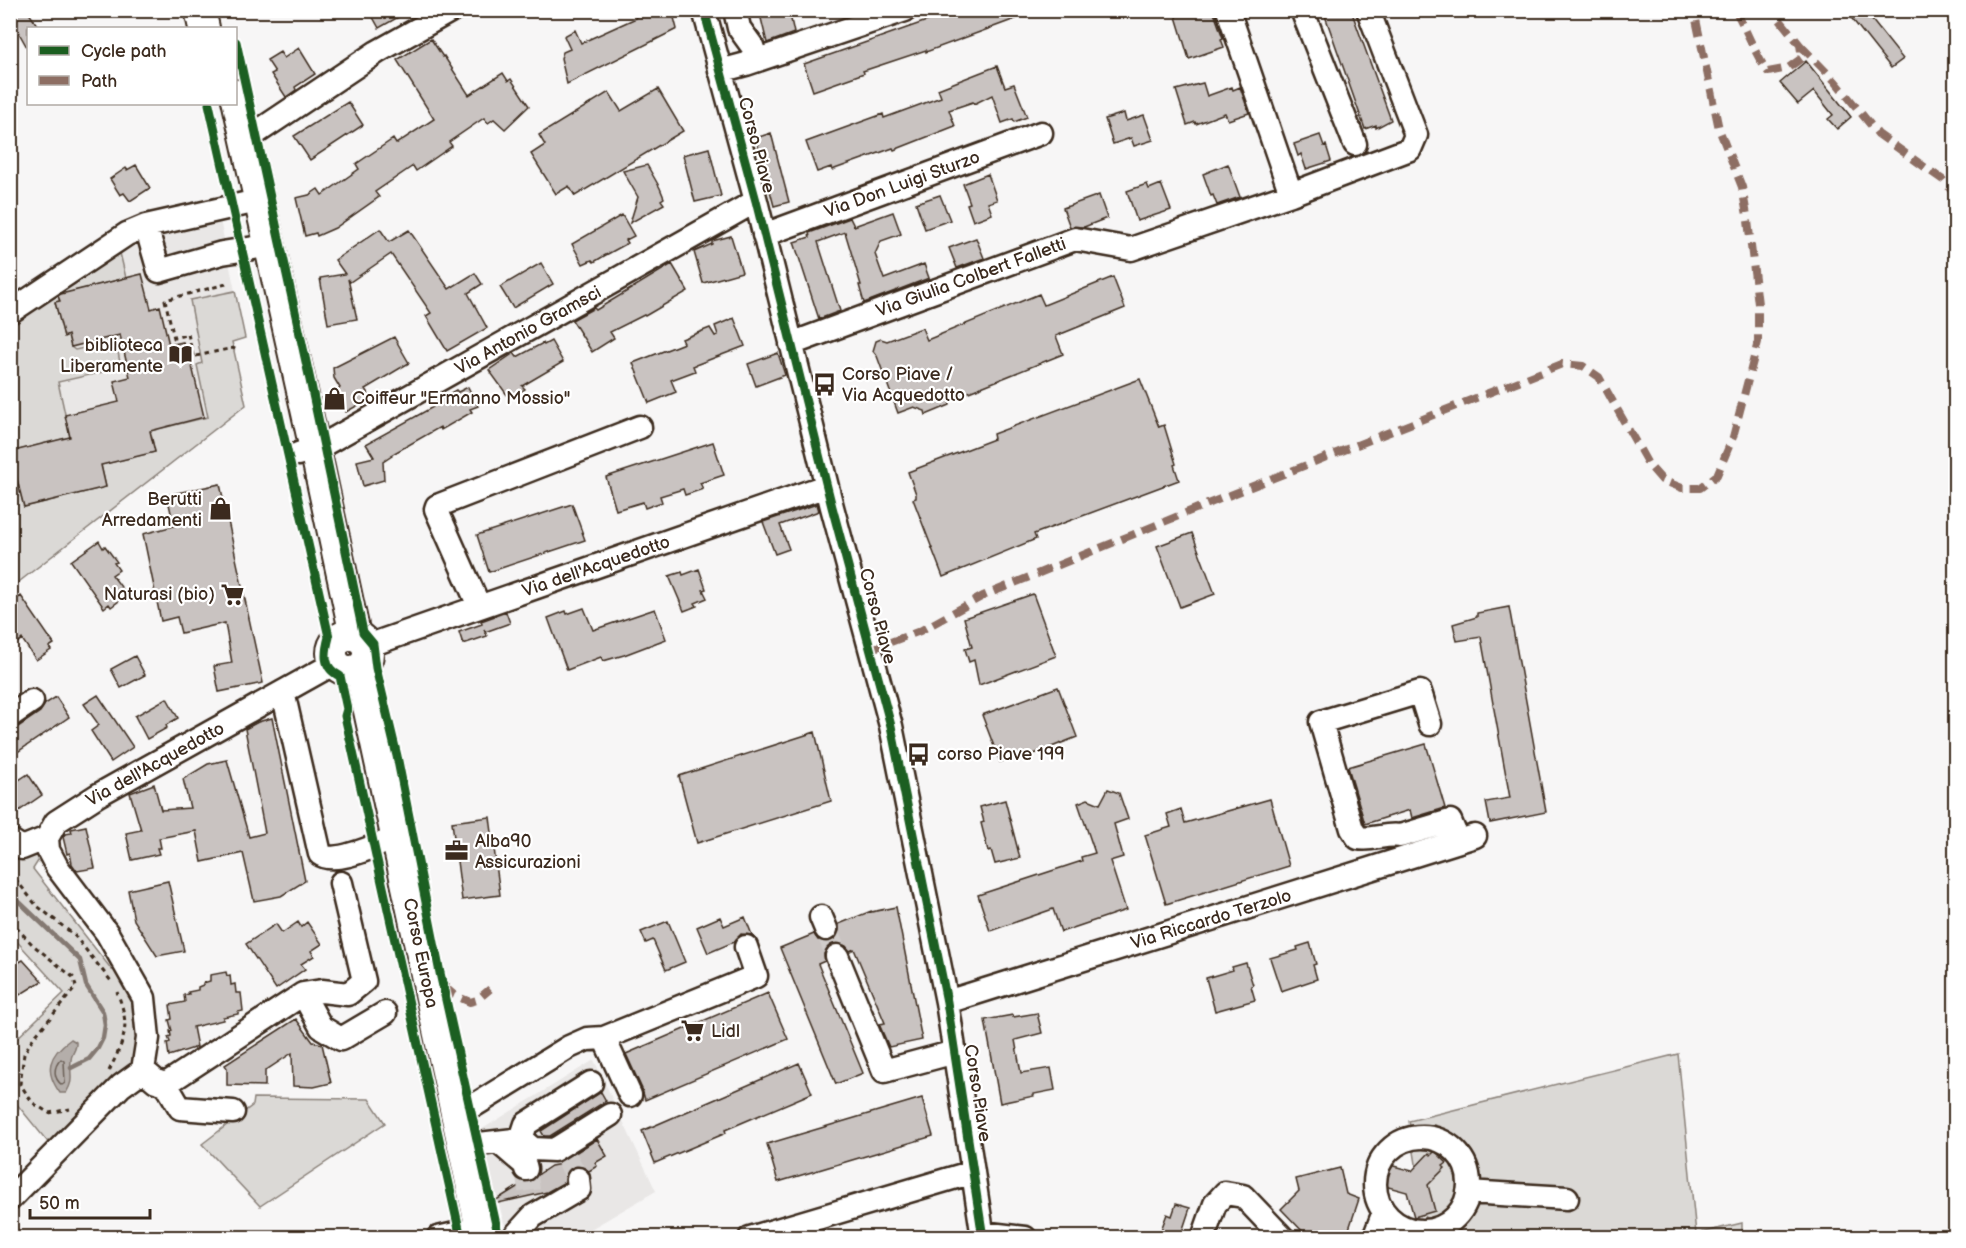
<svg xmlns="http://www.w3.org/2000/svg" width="1966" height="1248" viewBox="0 0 1966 1248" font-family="'Balsamiq Sans',sans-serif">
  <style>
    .built { fill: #e9e7e6 }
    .green { fill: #dbd9d6; stroke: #8b827a; stroke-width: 1.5 }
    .water { fill: #b4aeaa; stroke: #847972; stroke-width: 1.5 }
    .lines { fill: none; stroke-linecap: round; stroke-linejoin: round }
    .shore { stroke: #6b5f56; stroke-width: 1.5 }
    .stream { stroke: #847972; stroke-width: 4.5 }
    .building { fill: #c9c3c1; stroke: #3b2a1e; stroke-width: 1.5 }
    .minor-tunnel { stroke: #d1cdcb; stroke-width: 22; stroke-dasharray: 22 11; stroke-linecap: butt }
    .minor-casing { stroke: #3b2a1e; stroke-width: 27 }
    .major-casing { stroke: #3b2a1e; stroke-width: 34 }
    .path { stroke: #3b2a1e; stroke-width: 3; stroke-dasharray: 4.5 4.5; stroke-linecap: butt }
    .minor { stroke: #fff; stroke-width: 22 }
    .major { stroke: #fff; stroke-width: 30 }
    .quiet { stroke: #8d6e63; stroke-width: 8; stroke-dasharray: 15 8; stroke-linecap: butt }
    .cycleway-casing { stroke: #fff; stroke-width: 13 }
    .cycleway { stroke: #1b5e20; stroke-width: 9 }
    .labels { text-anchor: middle; stroke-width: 4.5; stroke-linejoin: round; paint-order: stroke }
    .street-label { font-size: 18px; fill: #3b2a1e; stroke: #fff }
    .poi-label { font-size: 18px; fill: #3b2a1e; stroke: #fff; text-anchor: start }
  </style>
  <rect width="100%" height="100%" fill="#f7f6f6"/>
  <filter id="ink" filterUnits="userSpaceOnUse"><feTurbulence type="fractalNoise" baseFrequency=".0167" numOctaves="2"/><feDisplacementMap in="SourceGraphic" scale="12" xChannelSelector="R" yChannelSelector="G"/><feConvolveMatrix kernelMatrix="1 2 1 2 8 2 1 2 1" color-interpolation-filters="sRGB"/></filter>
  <g filter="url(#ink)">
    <!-- built -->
    <path class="built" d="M220,220L245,338L232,342L246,405L11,588V324L125,241Z
      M594,1060L656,1191L577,1237H508L479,1131Z"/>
    <!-- green -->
    <path class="green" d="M120,253L126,278L59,295V301L55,302L64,336L68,335L71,347L75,350L116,341L121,368L58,382L70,437L11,452L10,324L102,257Z
      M235,291L245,338L232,342L246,405L11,588L10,453L24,507L106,487L101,465L155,452L150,431L208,417L197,365L202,363L190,300Z
      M11,849L34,850L40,858L33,869L112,970H124L138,993L141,1029L133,1066L51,1146L11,1097L10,1045L64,993L11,935Z
      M1678,1054L1696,1234L1742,1223V1237H1428L1409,1121Z
      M254,1098L369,1099L385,1123L260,1206L202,1144L253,1105Z"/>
    <!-- water -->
    <path class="water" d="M71,1039L76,1042C77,1050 71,1053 71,1060C69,1075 75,1079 66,1093H60C44,1071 48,1055 71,1039Z"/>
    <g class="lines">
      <!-- shore -->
      <path class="shore" d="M61,1059L64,1061L65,1083L62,1085C53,1078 53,1067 61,1059Z"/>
      <!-- stream -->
      <path class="stream" d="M10,893L80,960L86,985L103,1012L105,1025L103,1038L98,1048L89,1059L71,1068"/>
    </g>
    <!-- building -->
    <path class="building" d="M10,10H27L39,28H28V49L10,17Z
      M369,10H411L379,28Z
      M633,10H672L677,29L567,84L561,58L563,52L570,49L564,36L575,30L581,43L636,18Z
      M759,10H789L794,33L767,43Z
      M958,10H1034V12L926,52V50L863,71L864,73L813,91L804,64Z
      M1174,10H1213L1223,38L1221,39L1224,47L1189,59Z
      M1323,10H1351L1391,120L1376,128V125L1365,129Z
      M1845,10H1864L1903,59L1891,68Z
      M431,39L443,57L444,56L469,95L503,73L508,81L511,79L529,106L505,129L494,119L488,123L484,118L449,142L452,146L416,171L413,166L375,192L379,197L335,228L317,236L316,233L305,236L296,198L309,195L318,189L322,195L359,169L356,164L393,139L396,144L434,119L397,60Z
      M299,48L315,74L295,87L296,90L286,97L271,74L275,72L267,60L280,52L284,58Z
      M1806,61L1851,117L1837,129L1828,119L1833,115L1814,91L1798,104L1780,83Z
      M997,66L1005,87L1014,84L1027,117L1014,122L1013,119L1002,123L992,95L974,104L973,102L949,110L955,126L894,150L893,148L832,170L831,167L817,172L806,142L883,114L884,118L941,97L938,89Z
      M1203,83L1207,96L1232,87L1233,90L1240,87L1249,113L1228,120L1225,113L1196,124L1195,122L1187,125L1176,90Z
      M658,89L683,131L575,196L569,186L556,194L531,154L545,145L539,135L609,92L621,111Z
      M348,102L363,125L310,160L294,136Z
      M1124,113L1126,121L1144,115L1153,140L1134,146L1131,138L1113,144L1105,119Z
      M771,133L789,202L774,206L756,138Z
      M1320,135L1324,146L1326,145L1331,161L1306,169L1301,154L1298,156L1294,144Z
      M709,148L721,196L695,202L683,155Z
      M1228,164L1240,197L1217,205L1213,195L1211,196L1203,174Z
      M136,165L150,188L130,201L124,193L120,195L110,179L126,168L127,170Z
      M647,165L660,188L664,198L661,200L664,204L630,223L638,197L623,171Z
      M988,174L997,200L988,203L992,214L973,221L967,204L970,203L963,184Z
      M1147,184L1149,189L1161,184L1171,210L1137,221L1127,191Z
      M940,195L950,220L925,229L916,203Z
      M1099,195L1107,218L1084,227H1070L1063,208Z
      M893,212L901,234L881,241L875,254L884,279L924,264L929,278L864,303L859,285H861L845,232L818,242L840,311L819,319L794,242L810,237L809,233L850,218L854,226Z
      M622,215L634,236L626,240L628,243L604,256L594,262L592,260L583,264L572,244Z
      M380,229L389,242L409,230L449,289L475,273L482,284L468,293L487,328L447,351L426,316L431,313L391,254L350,282L348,279L357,319L328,324L320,278L345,274L335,260Z
      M731,236L742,272L703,283L694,252L712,244V241Z
      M976,238L984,258L957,268L949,248Z
      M541,263L553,284L513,308L500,287Z
      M672,264L688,291L645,316L644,315L610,332L614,338L592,352L572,320L594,308L596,310Z
      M142,274L151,309L160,306L169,345L183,342L188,363L191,362L204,417L150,431L155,452L101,465L106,487L24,507L10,452L70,437L65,415L119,402L114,381L130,377L120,335L71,347L68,335L64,337L55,302L60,301L58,296L61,294Z
      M1113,277L1125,308L1056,336L1063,354L949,400L950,405L926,415L925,411L914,407L898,413L877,356L873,351L876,341L881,339L887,341L922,328L927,340L1039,294L1044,305Z
      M734,318L745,346L693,366L695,371L671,380L676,392L649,403L633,363L684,343L682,339L710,328L715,336L718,335L715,326Z
      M394,337L409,363L365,389L371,398L346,412L341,402L338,390L340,388L334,378L333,368Z
      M551,341L563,362L522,386L525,389L510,399L489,370L514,353L517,357L543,343L544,345Z
      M778,353L785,375L756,386L748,364Z
      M1140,379L1159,427L1164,425L1176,464L1174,465L1179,480L1034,534L1036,539L943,577L913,499L916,498V494L908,472L994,439L993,434Z
      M468,387L478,406L470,409L472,412L441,430L440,427L391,455L392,456L383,462L384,480L363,486L357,461L374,457L366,444L433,407L431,404L456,390L458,392Z
      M713,442L724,475L700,483L703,489L685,495L683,489L660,496L662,502L645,508L643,502L616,510L606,477Z
      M220,484L263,683L219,692L214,666L232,663L225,623L181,633L177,617L161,621L143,534L174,526L167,495Z
      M572,504L585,540L489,572L477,535Z
      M817,504L819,511L780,525L789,549L775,554L763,522Z
      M1192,533L1215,594L1180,607L1157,546Z
      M99,541L103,548L105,546L117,562L114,563L119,570L112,575L127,595L111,607L109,604L104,608L71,561Z
      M699,569L706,589L703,590L707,598L695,603L697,606L684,611L669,576L682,572L683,575Z
      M1033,594L1056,656L979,685L974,660L969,662L965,649L972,647L964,618Z
      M21,596L54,644L49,647L51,650L36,660L22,639L16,644L10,636V604Z
      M1509,607L1546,812L1490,823L1486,802L1510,798L1481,637L1457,641L1453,624L1477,617V613Z
      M584,608L593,630L655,609L666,639L624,655L603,661L601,657L567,670L548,618L566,611L567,614Z
      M506,612L510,623L485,632L484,629L487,636L463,644L459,632L482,624L481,621Z
      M135,656L145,675L121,688L111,669Z
      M1058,687L1077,737L1021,759L1019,755L1000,762L982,715Z
      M98,695L133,747L111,762L91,731L99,725L84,704Z
      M56,697L69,717L10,757V729L18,727L40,712L45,704Z
      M167,698L178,718L166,725L167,728L147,739L135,716Z
      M272,718L305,881L281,896L254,901L243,853L202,862L196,831L159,838L161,848H157L159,854L132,860L126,833L141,830L130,793L154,784L161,810L190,808L183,779L208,764L227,760L249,837L265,833L245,729L258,722Z
      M815,732L831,801L697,843L679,776Z
      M1426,744L1445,808L1412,818L1410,810L1365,824L1348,767Z
      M28,774L42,795L19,811L10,798V786Z
      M1108,789L1119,793L1128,819L1114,824L1123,857L1110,861L1126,910L1061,932L1053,909L990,931L978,895L1082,861L1081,857L1095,853L1078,803L1088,799L1100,804Z
      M1270,799L1289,866L1166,904L1145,835L1171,827L1167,814L1181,809L1185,823Z
      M1005,800L1020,858L995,864L991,850L988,851L981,823L984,822L980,807Z
      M490,817L500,895L462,900L452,822Z
      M86,826L95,868L77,871L72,864L70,853L67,854L63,837L65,834L72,833L71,829Z
      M168,881L184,951L157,956L134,920L128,890Z
      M896,907L922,1040L889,1047L879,1024L885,1023L854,949L850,951L846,946L839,943L831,944L827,947L824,954L825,961L818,964L863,1073L836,1084L780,948L814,934L818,940L825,942H831L837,937L839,930V924L871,911V912Z
      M720,917L724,926L745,917L752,935L741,934L734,942L708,953L697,927Z
      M668,921L685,962L666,970L653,940L646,943L641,932Z
      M298,922L301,927L307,922L322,944L311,951L314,956L301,964L305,969L276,989L246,944L276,924L282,933Z
      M1310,943L1316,964L1313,965L1317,979L1281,991L1270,958L1298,950L1297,947Z
      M23,960L42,981L10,1001V967Z
      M1246,963L1253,985L1251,986L1255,1000L1215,1011L1206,978L1233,970L1232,967Z
      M226,972L227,976L230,975L231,985L235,984L236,993H241L243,1011L238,1012V1014L223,1017V1020L193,1027L197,1047L169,1056L167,1043L170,1042L168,1037L171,1036L170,1031H172L169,1020L172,1019L170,1005L185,1002L184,995L189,994L188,992L198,990V987L203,985V983L210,981V975Z
      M768,993L788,1039L645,1100L642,1089L626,1054Z
      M1037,1013L1042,1033L1015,1040L1021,1073L1051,1068L1055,1090L1034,1094V1096L1000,1103L985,1020L1013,1015V1017Z
      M296,1019L313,1042L322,1044L331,1083L314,1087L293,1086L292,1053L265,1071V1086L227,1085V1068L225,1065Z
      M799,1063L812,1093L725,1130L726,1133L655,1163L642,1131Z
      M601,1092L606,1101L550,1136H544L541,1131Z
      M922,1098L933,1136L778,1182L767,1144Z
      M597,1139L607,1156L595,1163L597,1166L589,1171L583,1167L576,1166L570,1168L566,1173L565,1182L547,1192L494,1204L493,1202L525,1182L535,1179L539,1174L551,1166L562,1164L561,1162Z
      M1435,1151L1447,1163L1443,1166L1445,1168L1428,1185L1435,1211L1414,1217L1407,1192L1381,1185L1386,1164L1412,1171L1429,1153L1431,1155Z
      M1340,1168L1346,1194L1359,1199L1346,1238H1334L1321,1233L1316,1238H1309L1281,1209L1299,1191L1296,1179Z
      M1176,1204L1190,1208L1180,1238H1165L1167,1232L1161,1230L1167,1214L1172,1216Z"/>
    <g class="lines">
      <!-- minor-tunnel -->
      <path class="minor-tunnel" d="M826,929L837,956
        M565,1155L578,1179
        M526,1169L530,1197"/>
      <defs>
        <path id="minor" d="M704,10L756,201L832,507L891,726L947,1002L983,1238
          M735,10L739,28L752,46L757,60
          M1228,10L1291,194
          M1302,10L1355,144
          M720,71L746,64L905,10
          M246,141L256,133L377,52L452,10
          M146,226L159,271L222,253L254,248
          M764,235L1041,133
          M10,312L127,234L146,226L244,204
          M791,344L1075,239L1131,249L1291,194L1410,149L1416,135L1368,10
          M298,454L323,445L756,201
          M479,606L436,509L437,506L640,427
          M368,649L373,644L826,486
          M283,692L320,854C333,864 368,849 383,843
          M10,716L32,701
          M1430,724L1420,692L1321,722L1352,829L1358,838C1372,841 1386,833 1400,836L1450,821L1455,833L1456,842
          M10,840L22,848L47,838
          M821,917L826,929
          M837,956L884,1071L955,1052
          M303,994L322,991L348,994L364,981L341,883
          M947,1002L1475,836
          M604,1038L630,1095
          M143,1070L148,1038L144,998L107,933L57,867L48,850L47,838L56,822L98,795L324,669L335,665
          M143,1070L156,1081L166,1084L303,994L321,1027L341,1039L385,1013
          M591,1083L526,1124L521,1139L533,1149L554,1150L610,1115
          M166,1084L180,1108L233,1112
          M457,1116L569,1047L587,1039L604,1038L756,976L746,947
          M1375 1184a47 47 0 1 1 94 0a47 47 0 1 1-94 0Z
          M498,1142L525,1165L526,1169
          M462,1146L521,1139
          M1468,1192L1567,1198
          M10,1199L121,1086L143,1070
          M982,1233L1025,1238
          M438,1238L468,1231
          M513,1238L533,1216L579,1189L578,1179
          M750,1238L973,1172
          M1203,1238L1215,1204L1225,1193L1243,1196L1283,1238
          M1374,1238L1384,1212"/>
        <path id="major" d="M200,10L204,28
          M236,95L315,449L355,635
          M332 653a18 18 0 1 1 36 0a18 18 0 1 1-36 0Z
          M360,669L483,1238"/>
      </defs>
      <!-- minor casing -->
      <use href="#minor" class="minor-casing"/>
      <!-- major casing -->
      <use href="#major" class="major-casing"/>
      <!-- path -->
      <path class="path" d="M193,356L188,334L174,338L165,300L230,283
        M187,358L233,348L239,351
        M10,872L36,905L74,935L111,981
        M10,921L33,945L74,978L76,987L31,1041L24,1054L20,1084L33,1103L49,1113L70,1109
        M109,1071C125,1038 131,1027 117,992"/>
      <!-- minor -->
      <use href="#minor" class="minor"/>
      <!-- major -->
      <use href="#major" class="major"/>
      <!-- quiet -->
      <path class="quiet" d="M1735,10C1747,30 1754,53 1768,72L1788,68L1802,58L1800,45L1772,10
        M1800,45L1835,81L1878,134L1943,180L1956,196
        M869,650L920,631L983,596L1210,503L1562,364L1583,366L1599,377L1648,464L1662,480L1682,488H1700L1717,475L1733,437L1758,342V304L1748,221L1742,187L1719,129L1694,10
        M446,984V988L454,995L470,1002L477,1000L490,989"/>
      <defs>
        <path id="cycleway" d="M704,10L756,201L832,507L891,726L947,1002L983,1238
          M236,42L310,380L363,632L373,644L376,668L397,756L440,973L499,1238
          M209,104L329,637C325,652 322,668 340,676L347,709L345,716L461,1238"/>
      </defs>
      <!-- cycleway casing -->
      <use href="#cycleway" class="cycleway-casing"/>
      <!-- cycleway -->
      <use href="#cycleway" class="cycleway"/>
    </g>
  </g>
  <!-- icons -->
  <defs>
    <symbol id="library-bare" viewBox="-9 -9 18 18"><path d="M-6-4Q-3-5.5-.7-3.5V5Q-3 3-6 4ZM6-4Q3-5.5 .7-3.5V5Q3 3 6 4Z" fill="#3b2a1e" stroke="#fff" stroke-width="2.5" paint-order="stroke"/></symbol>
    <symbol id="bus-bare" viewBox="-9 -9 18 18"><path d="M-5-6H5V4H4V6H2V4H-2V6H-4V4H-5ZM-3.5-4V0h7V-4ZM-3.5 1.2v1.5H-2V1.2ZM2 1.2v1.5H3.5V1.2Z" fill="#3b2a1e" stroke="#fff" stroke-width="2.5" paint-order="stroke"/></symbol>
    <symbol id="shop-bare" viewBox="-9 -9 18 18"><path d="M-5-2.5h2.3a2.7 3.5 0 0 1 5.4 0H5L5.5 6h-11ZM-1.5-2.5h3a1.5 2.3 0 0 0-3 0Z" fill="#3b2a1e" stroke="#fff" stroke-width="2.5" paint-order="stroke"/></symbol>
    <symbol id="supermarket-bare" viewBox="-9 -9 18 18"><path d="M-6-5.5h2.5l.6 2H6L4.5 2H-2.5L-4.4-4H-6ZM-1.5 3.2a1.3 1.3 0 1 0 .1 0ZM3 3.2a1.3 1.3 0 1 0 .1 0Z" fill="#3b2a1e" stroke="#fff" stroke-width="2.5" paint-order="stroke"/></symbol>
    <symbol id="office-bare" viewBox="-9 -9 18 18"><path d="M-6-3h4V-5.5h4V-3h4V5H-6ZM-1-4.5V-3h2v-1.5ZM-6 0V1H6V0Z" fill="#3b2a1e" stroke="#fff" stroke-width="2.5" paint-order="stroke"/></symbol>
  </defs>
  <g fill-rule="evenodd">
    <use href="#library-bare" x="164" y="338" width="33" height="33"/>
    <use href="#bus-bare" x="808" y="368" width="33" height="33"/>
    <use href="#shop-bare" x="318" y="382" width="33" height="33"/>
    <use href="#shop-bare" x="204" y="492" width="33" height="33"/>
    <use href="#supermarket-bare" x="216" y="578" width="33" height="33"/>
    <use href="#bus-bare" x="902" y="738" width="33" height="33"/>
    <use href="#office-bare" x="440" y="834" width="33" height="33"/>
    <use href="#supermarket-bare" x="676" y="1014" width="33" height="33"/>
  </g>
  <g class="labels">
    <!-- street labels -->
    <g class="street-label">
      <text transform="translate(757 145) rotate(75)" y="6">Corso Piave</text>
      <text transform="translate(902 184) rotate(-20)" y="6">Via Don Luigi Sturzo</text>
      <text transform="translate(971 277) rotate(-20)" y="6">Via Giulia Colbert Falletti</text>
      <text transform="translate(528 330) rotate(-29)" y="6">Via Antonio Gramsci</text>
      <text transform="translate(596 566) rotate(-19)" y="6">Via dell'Acquedotto</text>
      <text transform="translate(878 616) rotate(75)" y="6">Corso Piave</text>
      <text transform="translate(155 764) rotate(-29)" y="6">Via dell'Acquedotto</text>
      <text transform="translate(1211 919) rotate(-17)" y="6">Via Riccardo Terzolo</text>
      <text transform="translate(421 953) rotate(78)" y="6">Corso Europa</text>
      <text transform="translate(978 1093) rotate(81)" y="6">Corso Piave</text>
    </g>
    <!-- poi labels -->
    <g class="poi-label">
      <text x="163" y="351" text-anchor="end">biblioteca<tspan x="163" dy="21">Liberamente</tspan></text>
      <text x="842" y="380">Corso Piave /<tspan x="842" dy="21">Via Acquedotto</tspan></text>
      <text x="352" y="404">Coiffeur "Ermanno Mossio"</text>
      <text x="202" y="505" text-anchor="end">Berutti<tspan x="202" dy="21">Arredamenti</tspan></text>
      <text x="215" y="600" text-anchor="end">Naturasi (bio)</text>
      <text x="937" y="760">corso Piave 199</text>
      <text x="475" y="847">Alba90<tspan x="475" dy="21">Assicurazioni</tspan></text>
      <text x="711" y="1037">Lidl</text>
    </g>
  </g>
  <!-- margin -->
  <rect width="1966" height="1248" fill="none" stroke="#fff" stroke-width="36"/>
  <rect x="18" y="18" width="1930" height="1212" fill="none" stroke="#3b2a1e" stroke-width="2" filter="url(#ink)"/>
  <!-- legend -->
  <rect x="27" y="27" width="210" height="78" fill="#ffffff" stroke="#b1aaa5" stroke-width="1.5"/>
  <rect x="39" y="46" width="30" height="9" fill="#1b5e20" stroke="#b1aaa5" stroke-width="1.5"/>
  <text x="81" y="57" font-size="18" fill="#3b2a1e">Cycle path</text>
  <rect x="39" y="76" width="30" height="9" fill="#8d6e63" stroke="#b1aaa5" stroke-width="1.5"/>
  <text x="81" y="87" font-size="18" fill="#3b2a1e">Path</text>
  <!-- scale -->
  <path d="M30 1209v9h120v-9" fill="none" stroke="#3b2a1e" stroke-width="3"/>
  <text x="39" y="1209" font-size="18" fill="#3b2a1e" stroke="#ffffff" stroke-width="4.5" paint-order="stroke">50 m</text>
</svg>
